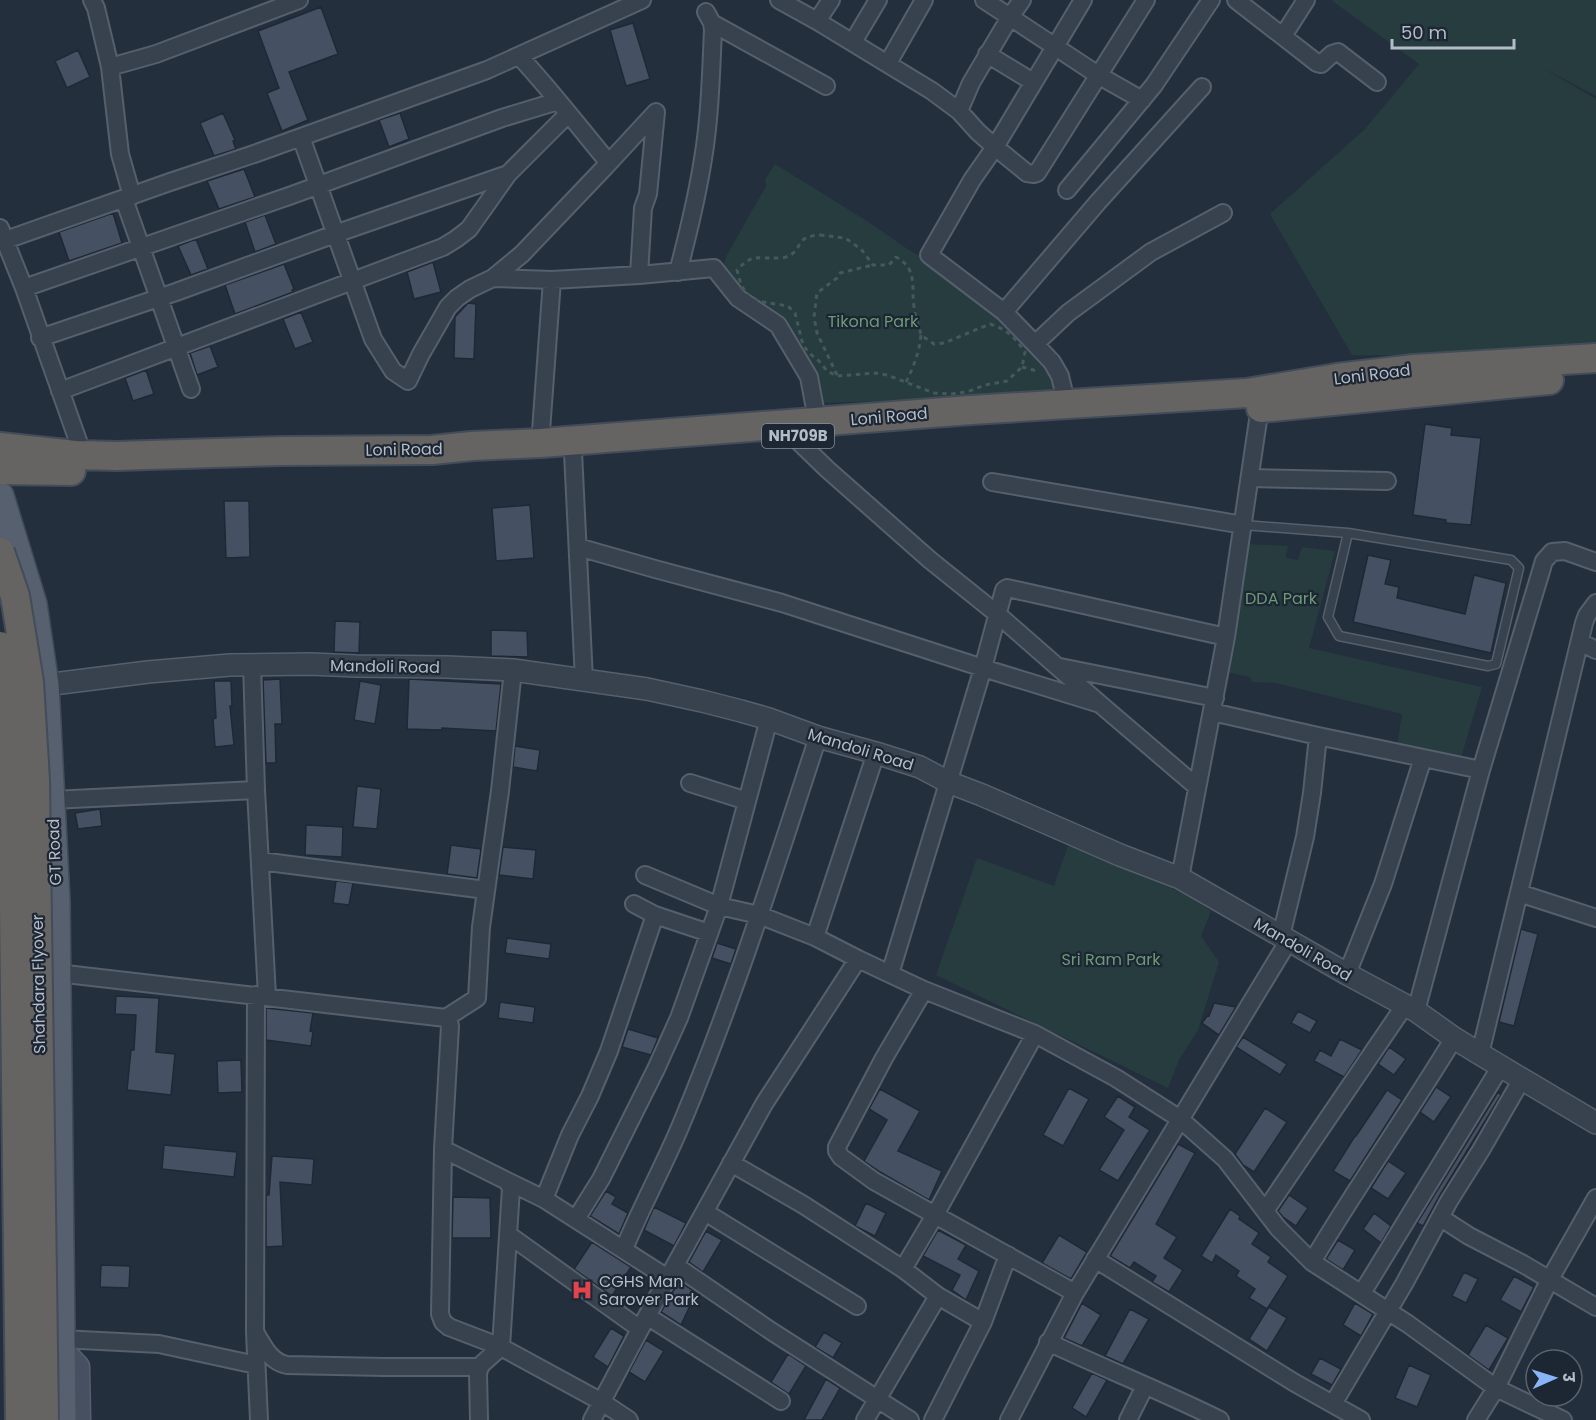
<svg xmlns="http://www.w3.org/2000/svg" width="1596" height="1420" viewBox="0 0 1596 1420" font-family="Poppins,'Noto Sans Devanagari',sans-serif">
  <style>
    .green { fill: #263c3f }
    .building { fill: #455162; stroke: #1f2835; stroke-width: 1.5 }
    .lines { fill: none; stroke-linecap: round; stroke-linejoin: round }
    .service-casing { stroke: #565f6c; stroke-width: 11 }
    .minor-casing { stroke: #565f6c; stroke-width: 20 }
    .tertiary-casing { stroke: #565f6c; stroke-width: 24 }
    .secondary-casing { stroke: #565f6c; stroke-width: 27 }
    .primary-casing { stroke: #414a57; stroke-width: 30 }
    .trunk-casing { stroke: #434c59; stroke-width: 32 }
    .path { stroke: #44595c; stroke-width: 3; stroke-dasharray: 4.5 4.5; stroke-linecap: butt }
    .service { stroke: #38414e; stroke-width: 8 }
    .minor { stroke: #38414e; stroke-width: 16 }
    .tertiary { stroke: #38414e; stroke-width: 21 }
    .secondary { stroke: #465061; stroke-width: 24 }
    .primary { stroke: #56606e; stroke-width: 27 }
    .trunk { stroke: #656462; stroke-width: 28 }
    .trunk-bridge-casing { stroke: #434c59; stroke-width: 32; stroke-linecap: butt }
    .trunk-bridge { stroke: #656462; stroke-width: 28 }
    .labels { text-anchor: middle; stroke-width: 4.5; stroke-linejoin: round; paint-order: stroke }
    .shield { fill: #1d2633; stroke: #878f9c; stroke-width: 1.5 }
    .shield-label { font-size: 15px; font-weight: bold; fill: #b4bcc9 }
    .park-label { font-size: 16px; fill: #6b9a76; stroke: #1d2633 }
    .street-label { font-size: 16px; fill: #b4bcc9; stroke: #1d2633 }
    .poi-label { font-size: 16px; fill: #b4bcc9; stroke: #1d2633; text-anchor: start }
  </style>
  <rect width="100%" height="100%" fill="#242f3e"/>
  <!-- green -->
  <path class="green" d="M1331,0H1596V96L1541,67L1596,99V347C1515,349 1433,357 1352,355L1270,214L1364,130L1419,64Z
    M775,164L870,223L909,250L941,268L992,309L1053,372L1052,388L1048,393L938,399L824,403L817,402L813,380L722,268L727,255L766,186L765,179Z
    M1249,544L1288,546L1286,558L1298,560L1302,547L1335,551L1309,648L1482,687L1460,761L1397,746L1402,714L1276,683L1252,682L1250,677L1226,672Z
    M1071,837L1191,898L1211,911L1201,936L1219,962L1198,1030L1179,1060L1168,1088L936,975L977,858L1054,886Z"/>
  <!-- building -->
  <path class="building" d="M321,7L338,54L289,72L308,120L282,131L267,93L279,88L258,31Z
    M633,23L650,79L626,86L610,30Z
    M78,50L90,77L67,88L55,61Z
    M223,113L235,140L233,141L236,149L214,156L200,123Z
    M400,113L409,139L389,147L379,120Z
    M244,169L255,197L219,209L207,181Z
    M113,213L122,243L69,261L59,232Z
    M265,215L276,244L255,252L245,222Z
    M196,239L208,269L191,275L178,246Z
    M433,262L441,292L414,299L407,272Z
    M284,264L294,289L292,290L293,292L235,314L225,285Z
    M468,303L476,304L474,359L454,358L455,317Z
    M301,312L313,342L295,349L283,319Z
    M210,346L218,367L197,375L190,353Z
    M146,370L154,394L133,401L125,378Z
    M1425,424L1452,428L1451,435L1481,438L1471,525L1446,523V520L1413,515Z
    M224,501H249L250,557L226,558Z
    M530,505L534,558L496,561L492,508Z
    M1368,555L1391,560L1385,584L1399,587L1397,598L1465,614L1474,575L1506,583L1491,653L1353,622Z
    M335,621L360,622L359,653L334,652Z
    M491,630L527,631L528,657L491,656Z
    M280,679L282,724H275L276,763H266L263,680Z
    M409,679L501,684L496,731L442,728V730L407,729Z
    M214,681H231L232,706H230L234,745L215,747L213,719L216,718Z
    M360,681L381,685L375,724L354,720Z
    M515,746L540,750L537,771L513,767Z
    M357,786L381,789L377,829L353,827Z
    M100,809L102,826L78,829L75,813Z
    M306,825L343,827L342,857L305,855Z
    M451,845L481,849L477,878L447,874Z
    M503,847L536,850L533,879L499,875Z
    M336,881L353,883L349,905L333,903Z
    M1521,929L1538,934L1514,1026L1499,1022Z
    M507,938L551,944L549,959L505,953Z
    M717,943L736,949L731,964L712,958Z
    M116,996L159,998L156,1052L175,1054L171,1095L127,1090L131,1050H134L136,1015L115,1014Z
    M500,1002L535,1007L533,1023L498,1018Z
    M1214,1003L1236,1007L1219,1035L1202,1023L1208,1015L1209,1016Z
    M266,1008L313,1013L310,1031L313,1032L311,1046L266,1040Z
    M1298,1011L1317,1021L1310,1033L1291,1023Z
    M628,1029L658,1038L651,1055L622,1047Z
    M1243,1037L1287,1064L1280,1075L1236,1047Z
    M1340,1039L1362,1050L1344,1077L1314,1061L1320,1050L1331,1056Z
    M1389,1047L1406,1059L1394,1075L1378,1064Z
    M241,1060L242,1092L218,1093L217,1061Z
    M1436,1087L1451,1097L1434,1122L1420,1112Z
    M1069,1088L1089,1099L1063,1146L1043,1135Z
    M880,1089L920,1111L898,1151L942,1171L929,1200L880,1172L864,1161L887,1120L869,1109Z
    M1387,1090L1402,1100L1350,1181L1333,1171L1355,1136H1356Z
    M1498,1092L1501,1095L1440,1195L1423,1226L1417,1223Z
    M1118,1096L1135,1107L1129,1117L1150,1130L1118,1181L1099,1170L1124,1130L1104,1117Z
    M1265,1108L1287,1122L1254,1172L1243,1165L1235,1154Z
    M1178,1144L1195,1153L1156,1224L1177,1237L1164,1258L1183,1270L1169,1292L1152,1282L1156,1276L1134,1262L1130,1268L1110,1256Z
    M164,1145L237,1152L234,1177L162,1169Z
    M272,1156L314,1159L312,1185L280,1182L283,1246L266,1247V1195H269Z
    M1388,1161L1406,1173L1388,1199L1371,1188Z
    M606,1191L616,1197L612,1204L628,1213L619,1234L590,1216Z
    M1289,1195L1308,1208L1296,1226L1283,1217L1278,1211Z
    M453,1197L490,1198L491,1238H452Z
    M866,1203L886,1213L875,1236L855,1226Z
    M654,1207L686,1223L674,1246L644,1230Z
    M1230,1209L1240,1216L1239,1219L1259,1233L1252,1244L1271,1257L1268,1262L1288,1276L1267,1309L1249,1298L1255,1289L1236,1276L1239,1271L1216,1255L1212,1263L1201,1256Z
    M1374,1213L1391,1226L1381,1243L1363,1229Z
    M938,1230L966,1245L958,1259L979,1271L966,1300L952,1290L960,1275L923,1256Z
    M706,1231L722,1240L703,1272L689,1262Z
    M1059,1235L1087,1252L1071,1279L1042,1263Z
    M1338,1240L1355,1250L1343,1270L1326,1259Z
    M592,1242L631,1267L612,1296L574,1269Z
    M101,1265L130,1266L129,1288L100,1287Z
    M1464,1272L1478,1279L1466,1303L1452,1296Z
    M1514,1276L1534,1287L1521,1312L1500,1300Z
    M679,1281L696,1293L681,1325L661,1312Z
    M1082,1303L1101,1315L1082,1346L1064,1338Z
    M1355,1303L1373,1314L1361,1336L1343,1325Z
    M1269,1307L1287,1318L1267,1351L1249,1339Z
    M1130,1309L1149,1319L1123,1364L1105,1356Z
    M1486,1325L1508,1338L1489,1370L1468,1355Z
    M611,1328L624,1336L608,1367L593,1357Z
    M824,1332L842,1343L833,1358L815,1347Z
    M646,1340L664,1351L645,1382L629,1372Z
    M788,1354L806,1366L789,1394L771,1382Z
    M1320,1358L1341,1369L1332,1385L1311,1374Z
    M1409,1365L1431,1375L1417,1407L1395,1398Z
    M1092,1373L1107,1380L1086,1417L1072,1408Z
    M826,1379L840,1388L822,1420H804Z"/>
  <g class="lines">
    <defs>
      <path id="service" d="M1243,525L1348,533L1328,617L1339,636L1488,666L1496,664L1519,568L1511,560L1348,533"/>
      <path id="minor" d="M92,0L96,8L110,67L120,154L132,196
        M779,0L817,21L831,0
        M1022,0L1010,17L1098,75L1142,100
        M1083,0L995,147L1027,173L1034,174L1037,173L1146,0
        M1236,0L1317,63L1321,64L1332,54L1338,52L1377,82
        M817,21L932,91L959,111L978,132L995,147L972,180L929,255L1004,312L1035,344L1052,362L1060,376L1065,397V404
        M712,23L826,86
        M1283,36L1306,0
        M853,42L878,0
        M987,54L1033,82
        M888,63L924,0
        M110,67L156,54L299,0
        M959,111L971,83L1010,17L984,0
        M301,137L373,339L393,371L408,381L421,354L448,307L457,298L470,289L493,278L522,254L605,167L606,161L604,157C576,123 549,88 519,56
        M605,167L656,112L648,194L643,208L639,275
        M1067,190L1154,85L1211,0
        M124,199L191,389
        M0,228L24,288
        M0,242L170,182L254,154L487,70L642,0
        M678,272C688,234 697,197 703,159C710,117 711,73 713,30L712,23L706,12
        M493,278L552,280L639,275L714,268L738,298L778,325L809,377L819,430
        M1004,312L1098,202L1202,87
        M40,338L176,292L335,234L508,174L568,114
        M1035,344L1068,313L1151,252L1223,213
        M60,391L443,247L456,239L469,229L508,174
        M794,437L827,469L930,560L996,613L1100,704L1197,787
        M542,449L541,431L552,280
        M573,452L584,680
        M83,455L24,288L292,195L502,118L558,101
        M1250,478L1387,481
        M992,482L1243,525
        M578,547L655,569L782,603L983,668L1100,704
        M1580,642L1596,650
        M252,664L256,790L267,996
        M1060,667L1215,698
        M1212,712L1318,736L1481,770
        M690,783L747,801
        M52,800L256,790
        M260,861L486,890
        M645,875L719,906L759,915L815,937
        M1180,878L1226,637L1261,400
        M1519,893L1596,918
        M634,904L655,915L709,933
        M1281,936L1305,837L1312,793L1318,736
        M858,959L924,990L1035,1034L1116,1078L1180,1119L1225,1159L1278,1228L1312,1262L1408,1324L1496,1388L1563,1420
        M57,973L446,1018L449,1022L450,1026L443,1149L507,1181L511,1188L501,1347L483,1363L480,1367L478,1373L479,1420
        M890,974L983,668L1004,590L1007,588L1030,593L1226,637
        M1347,974L1383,884L1423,758
        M256,995L255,1332L259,1420
        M1416,1011L1481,770L1544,561L1552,552L1565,551L1596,562
        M446,1018L477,998L481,927L500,791L513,670
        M1035,1034L935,1215L1075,1293
        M1480,1054L1584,623L1587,615L1596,603
        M443,1149L440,1314L443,1322L449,1327L501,1347L602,1402L629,1420
        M731,1163L802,1204L903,1269L938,1296L983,1322
        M507,1181L544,1199L669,1279
        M544,1199L570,1135L590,1096L609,1051L655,915
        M1265,1211L1405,1005
        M705,1212L857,1306
        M1441,1218L1469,1236L1523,1264L1596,1307
        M576,1219L601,1179L656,1069L679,1018L719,906L769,719
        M509,1235L640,1329
        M624,1249C642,1205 665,1164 683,1120C735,995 776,865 818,737
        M1095,1259L1295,1383L1361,1420
        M1312,1262C1357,1186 1408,1114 1454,1038
        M676,1266L771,1331L910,1420
        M903,1269L935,1215L874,1181L841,1157L837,1151V1147L884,1058L924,990
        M1362,1293L1501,1066
        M647,1316L781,1401
        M255,1332C263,1345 270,1362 287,1365L384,1367H480
        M61,1339L159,1344L256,1365
        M1048,1342C1105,1369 1164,1392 1220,1420
        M1333,1404L1404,1284L1449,1201L1481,1150L1522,1079
        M592,1420L647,1316L764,1104L858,959L815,937L876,753
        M865,1420L938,1296
        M933,1420L983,1322L1008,1255
        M1009,1420L1075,1293L1289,940
        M1128,1420L1145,1386
        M1476,1420L1496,1388L1550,1279L1596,1198"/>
      <path id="tertiary" d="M45,685L148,672L230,665L311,664L356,666L447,667L513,670L647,689L702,701L741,711L769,719L818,737L876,753L920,767L948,782L982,795L1120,855L1180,878L1347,974L1416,1011L1454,1038L1480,1054L1596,1123"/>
      <path id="secondary" d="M61,1350L77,1367L78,1420"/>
      <path id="primary" d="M0,496L33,604L45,685L56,900L62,1420"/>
      <path id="trunk" d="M1261,408L1549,380
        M0,447L75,455L117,456L282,451L432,450L472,446L541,443L971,410L1247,393L1337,378L1414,369L1596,358
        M0,470L71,471"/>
    </defs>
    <!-- service casing -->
    <use href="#service" class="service-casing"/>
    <!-- minor casing -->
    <use href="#minor" class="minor-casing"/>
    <!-- tertiary casing -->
    <use href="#tertiary" class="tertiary-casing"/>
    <!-- secondary casing -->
    <use href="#secondary" class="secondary-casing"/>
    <!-- primary casing -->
    <use href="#primary" class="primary-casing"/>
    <!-- trunk casing -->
    <use href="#trunk" class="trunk-casing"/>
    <!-- path -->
    <path class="path" d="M820,235L845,238L861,249L873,265H889L896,257C918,269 911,286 914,307C915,317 919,326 921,335L934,344L944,343L990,324C1006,329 1015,337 1025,352L1022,367L1007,381L985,385L967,392L950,394L934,393L887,375L876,373L837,376L827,371L819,361L809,353L803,345L795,313L788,306L751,300L741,285L737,270C753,253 756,259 776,258C779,258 784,258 786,257C804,251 793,236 820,235Z
      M1022,367L1037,371
      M837,375L817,333L814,317L817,293L837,278L840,273L873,265
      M906,382C914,366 919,353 921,335"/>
    <!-- service -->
    <use href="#service" class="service"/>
    <!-- minor -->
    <use href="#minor" class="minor"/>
    <!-- tertiary -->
    <use href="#tertiary" class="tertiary"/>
    <!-- secondary -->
    <use href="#secondary" class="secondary"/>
    <!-- primary -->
    <use href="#primary" class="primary"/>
    <!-- trunk -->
    <use href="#trunk" class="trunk"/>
    <defs>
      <path id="trunk-bridge" d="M0,552L15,596L29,682L35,780L44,1420
        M0,646L12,737L20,1420"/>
    </defs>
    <!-- trunk-bridge casing -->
    <use href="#trunk-bridge" class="trunk-bridge-casing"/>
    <!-- trunk-bridge -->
    <use href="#trunk-bridge" class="trunk-bridge"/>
  </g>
  <!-- icons -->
  <defs>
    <symbol id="hospital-bare" viewBox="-9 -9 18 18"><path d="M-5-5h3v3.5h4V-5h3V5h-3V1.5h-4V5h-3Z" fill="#e0444e" stroke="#1d2633" stroke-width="2.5" paint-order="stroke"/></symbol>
  </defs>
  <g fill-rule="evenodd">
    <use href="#hospital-bare" x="567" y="1275" width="30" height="30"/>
  </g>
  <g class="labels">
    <!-- shield labels -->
    <rect class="shield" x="762" y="424" width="72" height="24" rx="4.5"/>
    <g class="shield-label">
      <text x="798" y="441">NH709B</text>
    </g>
    <!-- park labels -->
    <g class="park-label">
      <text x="873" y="327">Tikona Park</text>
      <text x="1281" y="604">DDA Park</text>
      <text x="1111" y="965">Sri Ram Park</text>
    </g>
    <!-- street labels -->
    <g class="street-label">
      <text transform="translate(1372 374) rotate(-7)" y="6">Loni Road</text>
      <text transform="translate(889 416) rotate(-5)" y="6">Loni Road</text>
      <text transform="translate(404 449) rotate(-1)" y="6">Loni Road</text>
      <text transform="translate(385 666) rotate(1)" y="6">Mandoli Road</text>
      <text transform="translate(861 749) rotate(17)" y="6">Mandoli Road</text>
      <text transform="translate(54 852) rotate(-92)" y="6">GT Road</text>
      <text transform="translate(1303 949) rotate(30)" y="6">Mandoli Road</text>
      <text transform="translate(38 984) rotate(-91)" y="6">Shahdara Flyover</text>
    </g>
    <!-- poi labels -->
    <g class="poi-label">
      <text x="599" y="1287">CGHS Man<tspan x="599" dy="18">Sarover Park</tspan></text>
    </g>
  </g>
  <!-- north arrow -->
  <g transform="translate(1554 1378) rotate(87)"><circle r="28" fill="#1d2633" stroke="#59626f" stroke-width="1.5"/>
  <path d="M0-4.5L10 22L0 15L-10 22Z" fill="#8ab4f8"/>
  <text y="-9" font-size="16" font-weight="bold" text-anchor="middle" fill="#b4bcc9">उ</text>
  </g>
  <!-- scale -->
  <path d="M1392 39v9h122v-9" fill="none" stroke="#b4bcc9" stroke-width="3"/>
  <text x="1401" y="39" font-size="18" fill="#b4bcc9" stroke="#1d2633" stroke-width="4.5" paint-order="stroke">50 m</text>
</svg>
